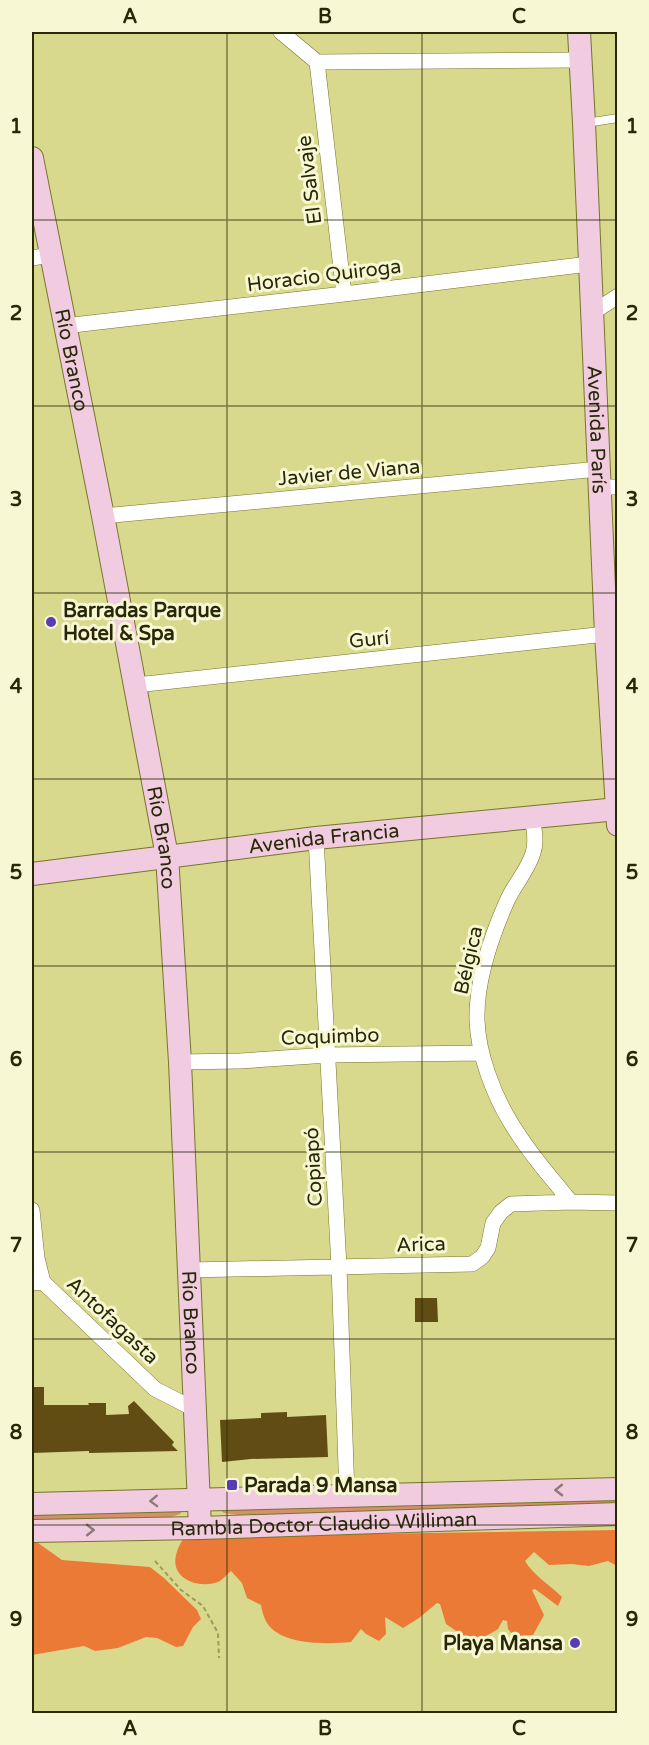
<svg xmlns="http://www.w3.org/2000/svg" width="649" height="1745" viewBox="0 0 649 1745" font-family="'Varela Round',sans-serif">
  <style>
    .green { fill: #d4906c }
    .forest { fill: #eb7a36 }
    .building { fill: #614d14 }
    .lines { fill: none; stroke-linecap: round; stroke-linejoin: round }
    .lane-casing { stroke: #76752b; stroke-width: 9 }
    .street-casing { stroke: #76752b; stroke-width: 16 }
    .secondary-casing { stroke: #76752b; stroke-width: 24 }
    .path { stroke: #9b9b5f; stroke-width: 2; stroke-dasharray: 4.5 3; stroke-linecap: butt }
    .lane { stroke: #fff; stroke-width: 8 }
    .street { stroke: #fff; stroke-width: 15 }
    .secondary { stroke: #f1cbe0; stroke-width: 22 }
    .oneway { stroke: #8c7a74 }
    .grid { fill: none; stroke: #282808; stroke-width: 1.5; stroke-opacity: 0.55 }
    .poi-dot { fill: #593bb4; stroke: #f7f8d3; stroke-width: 2 }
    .labels { text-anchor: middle; stroke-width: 6; stroke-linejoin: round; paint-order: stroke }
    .street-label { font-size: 20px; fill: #282808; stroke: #f7f8d3 }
    .poi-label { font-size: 20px; font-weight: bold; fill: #282808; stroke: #f7f8d3; text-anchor: start }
    .neatline { fill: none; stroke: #282808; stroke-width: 2 }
    .grid-label { font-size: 20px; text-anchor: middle; font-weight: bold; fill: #282808 }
  </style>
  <rect width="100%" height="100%" fill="#d9d98e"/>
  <!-- green -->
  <path class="green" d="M618,1497L617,1507L238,1515L224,1513L222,1511V1509Z
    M32,1510L182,1511L180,1514L171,1517L32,1520Z"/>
  <!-- forest -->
  <path class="forest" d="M617,1530V1566L608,1561L589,1566L572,1564L549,1565L534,1552L525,1561C532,1574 551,1586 562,1597L558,1606L535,1589L532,1590L544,1615L533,1635L514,1636L508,1629L507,1621L503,1620L498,1629L483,1638L462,1635L446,1624L440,1604L437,1603L419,1618L403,1628L385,1617L386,1634L379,1641L366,1634L361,1629L351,1642C327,1644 282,1646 267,1623C264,1618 262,1611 261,1605L247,1598L242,1583L231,1571C227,1574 223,1579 220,1581C201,1590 170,1580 176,1555C177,1549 181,1543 184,1537Z
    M32,1543H38L62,1560L150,1567L164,1578L197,1610L201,1619L193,1627L183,1646L176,1647L157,1638L146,1637L118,1648L95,1651L84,1646L32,1655Z"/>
  <!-- building -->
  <path class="building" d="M415,1298H437L438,1322H415Z
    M32,1387H44V1405H89L88,1403H106V1415L129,1414L128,1406L134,1401L174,1442L172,1445L178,1451L89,1453V1451L32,1453Z
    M287,1412V1417L326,1415L328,1457L251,1459L222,1462L220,1420L261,1418V1413Z"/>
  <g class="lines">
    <defs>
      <path id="lane" d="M586,123L618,118"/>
      <path id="street" d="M281,32L317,62L580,60
        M317,62L344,294
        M32,258L50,255
        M592,313L618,296
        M64,326L344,294L589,264
        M600,487H618
        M103,516L599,469
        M136,685L606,634
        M532,817C534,828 537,842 533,853C528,870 514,885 507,901C491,937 476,980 477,1020C478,1053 493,1094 511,1123C528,1151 550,1177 571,1202
        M316,838L339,1267L347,1495
        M180,1062L240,1061L328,1055L481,1053
        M32,1210L37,1258L43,1282
        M190,1270L472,1264L482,1257L488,1248L493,1223L501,1212L511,1204L571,1202L618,1203
        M32,1283L43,1282L155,1389L196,1410"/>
      <g id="secondary">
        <path id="s1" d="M579,32L584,123L606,634L618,825"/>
        <path id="s2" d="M32,158L103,516L167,856L180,1062L200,1528"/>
        <path id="s3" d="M32,874L316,838L618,809"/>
        <path d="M32,1504L618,1489"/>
        <path id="s4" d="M32,1531L200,1528L618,1514"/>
      </g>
    </defs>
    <!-- lane casing -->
    <use href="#lane" class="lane-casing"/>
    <!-- street casing -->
    <use href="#street" class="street-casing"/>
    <!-- secondary casing -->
    <use href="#secondary" class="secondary-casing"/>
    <!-- path -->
    <path class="path" d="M155,1561L181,1590L203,1606L218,1633L219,1658"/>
    <!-- lane -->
    <use href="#lane" class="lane"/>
    <!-- street -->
    <use href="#street" class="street"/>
    <!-- secondary -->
    <use href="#secondary" class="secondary"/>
  </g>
  <!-- one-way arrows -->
  <defs><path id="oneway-chevron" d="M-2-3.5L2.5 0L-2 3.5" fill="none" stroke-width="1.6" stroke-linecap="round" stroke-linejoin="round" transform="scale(1.5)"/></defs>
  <g class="oneway">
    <use href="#oneway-chevron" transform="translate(559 1490) rotate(179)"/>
    <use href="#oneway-chevron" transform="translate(154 1501) rotate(178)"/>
    <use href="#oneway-chevron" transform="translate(90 1530) rotate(-1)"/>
  </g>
  <!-- grid -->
  <path class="grid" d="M227,32V1714M422,32V1714M32,220H618M32,406H618M32,593H618M32,779H618M32,966H618M32,1152H618M32,1339H618M32,1525H618"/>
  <!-- markers -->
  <g class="poi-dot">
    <circle cx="51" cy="622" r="6"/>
    <rect x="226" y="1479" width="12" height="12" rx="3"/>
    <circle cx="575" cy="1643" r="6"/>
  </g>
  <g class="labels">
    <!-- street labels -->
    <g class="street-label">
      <text transform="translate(309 180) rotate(-97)" y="7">El Salvaje</text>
      <text transform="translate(324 275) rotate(-7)" y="7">Horacio Quiroga</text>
      <text dy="7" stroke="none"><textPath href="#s2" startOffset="206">Río Branco</textPath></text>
      <text dy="7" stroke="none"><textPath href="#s1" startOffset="398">Avenida París</textPath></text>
      <text transform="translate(349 472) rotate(-5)" y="7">Javier de Viana</text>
      <text transform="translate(369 639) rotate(-6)" y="7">Gurí</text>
      <text dy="7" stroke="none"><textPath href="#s2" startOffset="692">Río Branco</textPath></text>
      <text dy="7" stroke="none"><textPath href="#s3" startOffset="294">Avenida Francia</textPath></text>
      <text transform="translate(468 960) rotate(-77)" y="7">Bélgica</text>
      <text transform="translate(330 1036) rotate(-2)" y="7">Coquimbo</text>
      <text transform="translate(313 1167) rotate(-93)" y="7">Copiapó</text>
      <text transform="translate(421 1244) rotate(-2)" y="7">Arica</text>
      <text transform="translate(113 1320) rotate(43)" y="7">Antofagasta</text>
      <text dy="7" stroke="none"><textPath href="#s2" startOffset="1178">Río Branco</textPath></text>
      <text dy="7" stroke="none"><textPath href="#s4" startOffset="292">Rambla Doctor Claudio Williman</textPath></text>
    </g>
    <!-- poi labels -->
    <g class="poi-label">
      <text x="63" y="617">Barradas Parque<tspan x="63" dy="23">Hotel &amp; Spa</tspan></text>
      <text x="244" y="1492">Parada 9 Mansa</text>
      <text x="563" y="1650" text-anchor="end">Playa Mansa</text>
    </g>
  </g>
  <!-- border -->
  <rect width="649" height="1745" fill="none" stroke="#f7f8d3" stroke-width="66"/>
  <rect x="33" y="33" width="583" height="1679" class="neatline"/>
  <g class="grid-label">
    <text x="130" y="23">A</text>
    <text x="325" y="23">B</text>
    <text x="519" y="23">C</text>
    <text x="16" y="133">1</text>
    <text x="632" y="133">1</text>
    <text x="16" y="320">2</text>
    <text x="632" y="320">2</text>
    <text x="16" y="506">3</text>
    <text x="632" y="506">3</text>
    <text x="16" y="693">4</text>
    <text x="632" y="693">4</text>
    <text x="16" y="879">5</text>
    <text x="632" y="879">5</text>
    <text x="16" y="1066">6</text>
    <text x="632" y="1066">6</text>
    <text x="16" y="1252">7</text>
    <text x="632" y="1252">7</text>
    <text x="16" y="1439">8</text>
    <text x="632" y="1439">8</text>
    <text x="16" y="1626">9</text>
    <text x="632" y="1626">9</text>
    <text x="130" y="1735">A</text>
    <text x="325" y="1735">B</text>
    <text x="519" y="1735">C</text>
  </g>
</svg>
